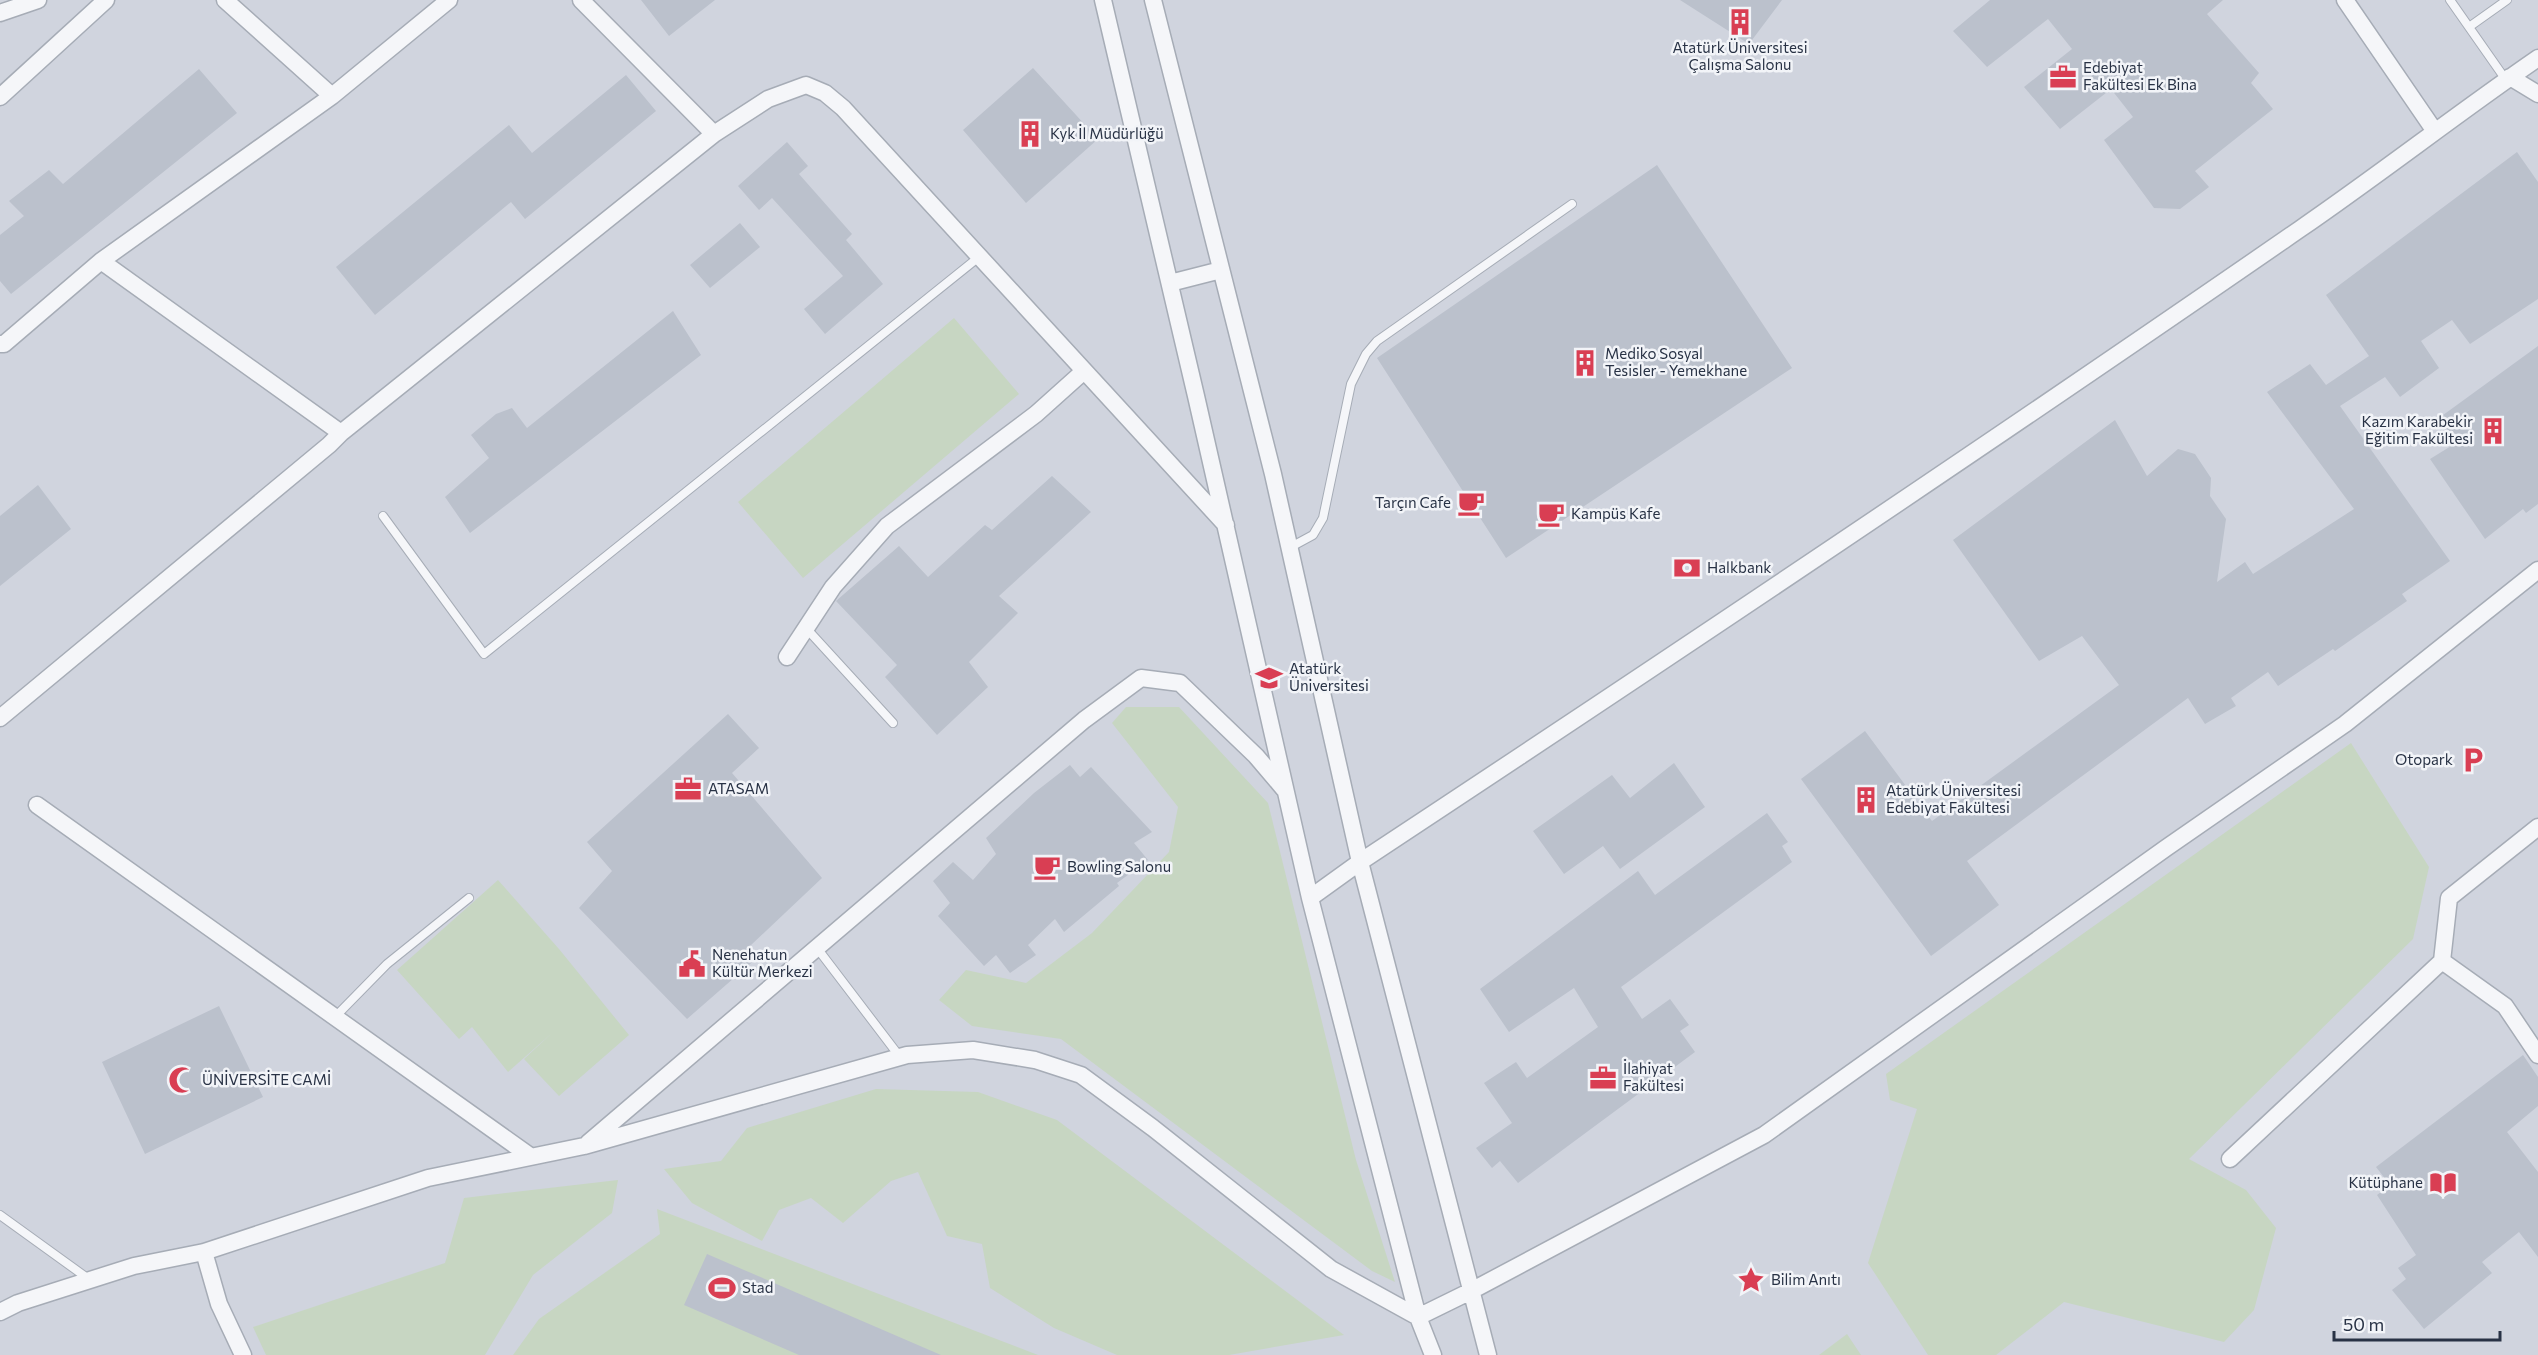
<svg xmlns="http://www.w3.org/2000/svg" width="2538" height="1355" viewBox="0 0 2538 1355" font-family="Commissioner,sans-serif">
  <style>
    .built { fill: #d0d4de }
    .green { fill: #c7d6c2 }
    .building { fill: #bbc1cc }
    .lines { fill: none; stroke-linecap: round; stroke-linejoin: round }
    .lane-casing { stroke: #a6acb6; stroke-width: 10 }
    .street-casing { stroke: #a6acb6; stroke-width: 19 }
    .lane { stroke: #f5f6f9; stroke-width: 8 }
    .street { stroke: #f5f6f9; stroke-width: 16 }
    .labels { text-anchor: middle; stroke-width: 5; stroke-linejoin: round; paint-order: stroke }
    .poi-label { font-size: 15px; fill: #283245; stroke: #f2f4f8; text-anchor: start }
  </style>
  <rect width="100%" height="100%" fill="#e2e5eb"/>
  <!-- built -->
  <path class="built" d="M0,0H2538V1355H0Z"/>
  <!-- green -->
  <path class="green" d="M954,318L1019,394L803,578L738,502Z
    M1126,707H1179L1268,803L1356,1160L1395,1282L1372,1271L1061,1039L972,1026L939,1000L966,970L1026,983L1092,933L1169,852L1178,807L1112,723Z
    M2351,743L2429,867L2413,939L2189,1159L2246,1190L2276,1228L2254,1310L2224,1342L2064,1302L1996,1355H1928L1868,1263L1917,1109L1890,1100L1886,1074Z
    M498,880L559,949L629,1035L559,1096L524,1059L552,1033L508,1072L472,1027L459,1039L397,970Z
    M876,1089L978,1092L1057,1120L1344,1335L1229,1355H1117L1054,1328L990,1288L982,1244L947,1236L918,1172L891,1181L843,1223L811,1198L779,1210L762,1241L692,1203L664,1169L721,1161L747,1128Z
    M618,1180L612,1213L533,1275L485,1355H266L253,1327L445,1263L464,1198Z
    M657,1209L1038,1355H513L539,1319L660,1234Z
    M1847,1334L1861,1355H1819Z"/>
  <!-- building -->
  <path class="building" d="M641,0H715L669,36Z
    M1680,0H1782L1749,44Z
    M1990,0H2223L2207,14L2259,73L2251,83L2273,109L2195,171L2209,187L2180,209L2154,208L2104,140L2133,117L2111,89L2060,129L2024,87L2072,49L2048,19L1987,67L1953,31Z
    M1033,68L1098,139L1026,203L963,130Z
    M199,69L237,113L11,294L0,281V235L24,216L9,201L49,170L63,184Z
    M626,75L656,111L525,219L511,202L375,315L336,267L509,125L532,153Z
    M787,142L808,166L799,174L852,234L846,240L883,284L825,334L804,309L843,276L772,198L759,210L738,186Z
    M2517,152L2538,182V299L2470,344L2452,320L2421,341L2439,368L2400,397L2385,377L2340,406L2450,561L2402,594L2407,601L2335,651L2333,649L2278,686L2268,672L2231,698L2236,706L2205,724L2188,698L1967,861L1999,905L1931,956L1801,779L1865,731L1932,821L2119,685L2082,636L2039,661L1953,540L2115,420L2147,476L2178,449L2195,454L2211,478L2210,496L2226,519L2217,582L2245,562L2253,574L2354,509L2267,392L2310,364L2326,385L2369,356L2326,295Z
    M1657,165L1792,368L1506,558L1377,358Z
    M740,223L760,247L710,288L690,265Z
    M673,311L701,355L470,533L445,497L489,458L471,435L496,414L512,408L527,428Z
    M2538,346V504L2526,513L2523,509L2485,539L2430,459L2456,443L2439,418Z
    M1052,476L1091,512L999,596L1018,613L969,662L988,687L937,735L885,677L897,665L836,601L899,546L928,577L985,525L992,530Z
    M38,485L71,529L0,586V516Z
    M728,714L759,748L732,773L822,878L750,946L758,957L687,1019L579,908L612,871L587,842Z
    M1674,763L1705,807L1620,869L1603,846L1564,874L1533,831L1612,775L1630,798Z
    M1070,765L1080,777L1091,767L1152,832L1134,843L1148,860L1117,883L1119,886L1064,932L1055,919L1028,945L1036,955L1010,973L996,955L984,966L938,916L950,903L933,881L953,862L973,880L996,854L986,838L1034,793Z
    M1767,813L1788,842L1782,846L1792,862L1621,987L1642,1019L1670,999L1689,1025L1680,1031L1695,1052L1518,1183L1500,1161L1492,1168L1476,1148L1512,1123L1484,1083L1516,1062L1527,1078L1598,1027L1574,988L1509,1032L1480,989L1638,871L1655,895Z
    M219,1006L263,1097L145,1154L102,1062Z
    M2523,1055L2538,1077V1106L2507,1132L2538,1172V1257L2519,1232L2482,1262L2492,1273L2424,1329L2392,1290L2406,1279L2398,1268L2416,1255L2377,1195L2390,1185L2376,1167Z
    M707,1254L941,1355H799L684,1305Z"/>
  <g class="lines">
    <defs>
      <path id="lane" d="M2450,0L2506,80
        M2469,27L2507,0
        M383,516L484,654L979,257
        M1289,548L1313,535L1323,518L1351,384L1366,354L1377,341L1572,204
        M806,628L893,723
        M817,948L900,1057
        M336,1016L387,964L469,898
        M0,1215L90,1280"/>
      <path id="street" d="M225,0L332,96
        M581,0L714,134
        M1103,0L1196,396L1310,898L1418,1317L1433,1355
        M1153,0L1273,474L1360,862L1488,1355
        M2345,0L2434,130
        M0,13L38,0
        M2510,77L2538,94
        M0,97L106,0
        M101,261L341,433
        M1170,283L1221,270
        M0,344H4L101,261L332,96L449,0
        M787,657L833,587L887,526L1036,414L1084,371
        M0,718L329,445L341,433L714,134L768,99L806,85L825,93L843,108L1226,525
        M37,805L530,1156
        M1310,898L1360,862C1675,654 1989,444 2300,229C2380,174 2458,113 2538,58
        M2442,961L2505,1006L2538,1055
        M588,1143L1084,720L1141,678L1180,683L1256,756L1284,789
        M2230,1159L2442,961L2449,898L2538,827
        M204,1252L219,1304L243,1355
        M0,1312L18,1303L134,1266L204,1252L428,1178L584,1146L907,1055L973,1050L1035,1060L1081,1075L1153,1128L1331,1269L1418,1317L1471,1291L1764,1135L2166,848L2345,724L2538,570"/>
    </defs>
    <!-- lane casing -->
    <use href="#lane" class="lane-casing"/>
    <!-- street casing -->
    <use href="#street" class="street-casing"/>
    <!-- lane -->
    <use href="#lane" class="lane"/>
    <!-- street -->
    <use href="#street" class="street"/>
  </g>
  <!-- icons -->
  <defs>
    <symbol id="building-bare" viewBox="-9 -9 18 18"><path d="M-4-6H4V6H1V3H-1V6H-4ZM-2.5-4.3h1.7v1.8h-1.7ZM.8-4.3h1.7v1.8H.8ZM-2.5-1h1.7V.8h-1.7ZM.8-1h1.7V.8H.8Z" fill="#d93e53" stroke="#f2f4f8" stroke-width="2.5" paint-order="stroke"/></symbol>
    <symbol id="office-bare" viewBox="-9 -9 18 18"><path d="M-6-3h4V-5.5h4V-3h4V5H-6ZM-1-4.5V-3h2v-1.5ZM-6 0V1H6V0Z" fill="#d93e53" stroke="#f2f4f8" stroke-width="2.5" paint-order="stroke"/></symbol>
    <symbol id="cafe-bare" viewBox="-9 -9 18 18"><path d="M-5.5-4.5H6V0H3Q3 3.5 0 3.5H-2.5Q-5.5 3.5-5.5 0ZM3-3.2v2h1.7v-2ZM-6 4.5H4V6H-6Z" fill="#d93e53" stroke="#f2f4f8" stroke-width="2.5" paint-order="stroke"/></symbol>
    <symbol id="bank-bare" viewBox="-9 -9 18 18"><path d="M-6-4H6V4H-6ZM0-2.3a2.3 2.3 0 1 0 0 4.6a2.3 2.3 0 1 0 0-4.6Z" fill="#d93e53" stroke="#f2f4f8" stroke-width="2.5" paint-order="stroke"/></symbol>
    <symbol id="university-bare" viewBox="-9 -9 18 18"><path d="M0-5L7-2L0 1L-7-2ZM-4 1L0 2.5L4 1V4Q0 6-4 4Z" fill="#d93e53" stroke="#f2f4f8" stroke-width="2.5" paint-order="stroke"/></symbol>
    <symbol id="parking-bare" viewBox="-9 -9 18 18"><path d="M-3.5-5.5H1a3.5 3.5 0 0 1 0 7H-1V5.5H-3.5ZM-1-3.4V-.6H.8a1.4 1.4 0 0 0 0-2.8Z" fill="#d93e53" stroke="#f2f4f8" stroke-width="2.5" paint-order="stroke"/></symbol>
    <symbol id="civic-bare" viewBox="-9 -9 18 18"><path d="M-.6-6.5H3V-4.5H.6V-3L4-1V1h2V6H-6V1h2V-1L-.6-3ZM-1.2 2.5V6h2.4V2.5Z" fill="#d93e53" stroke="#f2f4f8" stroke-width="2.5" paint-order="stroke"/></symbol>
    <symbol id="mosque-bare" viewBox="-9 -9 18 18"><path d="M3.5-4.9A6 6 0 1 0 3.5 4.9A5 5 0 1 1 3.5-4.9Z" fill="#d93e53" stroke="#f2f4f8" stroke-width="2.5" paint-order="stroke"/></symbol>
    <symbol id="library-bare" viewBox="-9 -9 18 18"><path d="M-6-4Q-3-5.5-.7-3.5V5Q-3 3-6 4ZM6-4Q3-5.5 .7-3.5V5Q3 3 6 4Z" fill="#d93e53" stroke="#f2f4f8" stroke-width="2.5" paint-order="stroke"/></symbol>
    <symbol id="sight-bare" viewBox="-9 -9 18 18"><path d="M0-6L1.8-2.2L6-1.7L2.9 1.2L3.7 5.4L0 3.3L-3.7 5.4L-2.9 1.2L-6-1.7L-1.8-2.2Z" fill="#d93e53" stroke="#f2f4f8" stroke-width="2.5" paint-order="stroke"/></symbol>
    <symbol id="stadium-bare" viewBox="-9 -9 18 18"><path d="M0-5a6.5 5 0 1 0 0 10a6.5 5 0 1 0 0-10ZM-3.5-1.8h7v3.6h-7Z" fill="#d93e53" stroke="#f2f4f8" stroke-width="2.5" paint-order="stroke"/></symbol>
  </defs>
  <g fill-rule="evenodd">
    <use href="#building-bare" x="1721" y="3" width="38" height="38"/>
    <use href="#office-bare" x="2044" y="58" width="38" height="38"/>
    <use href="#building-bare" x="1011" y="115" width="38" height="38"/>
    <use href="#building-bare" x="1566" y="344" width="38" height="38"/>
    <use href="#building-bare" x="2474" y="412" width="38" height="38"/>
    <use href="#cafe-bare" x="1452" y="484" width="38" height="38"/>
    <use href="#cafe-bare" x="1532" y="495" width="38" height="38"/>
    <use href="#bank-bare" x="1668" y="549" width="38" height="38"/>
    <use href="#university-bare" x="1250" y="659" width="38" height="38"/>
    <use href="#parking-bare" x="2454" y="741" width="38" height="38"/>
    <use href="#office-bare" x="669" y="770" width="38" height="38"/>
    <use href="#building-bare" x="1847" y="781" width="38" height="38"/>
    <use href="#cafe-bare" x="1028" y="848" width="38" height="38"/>
    <use href="#civic-bare" x="673" y="945" width="38" height="38"/>
    <use href="#office-bare" x="1584" y="1059" width="38" height="38"/>
    <use href="#mosque-bare" x="163" y="1061" width="38" height="38"/>
    <use href="#library-bare" x="2424" y="1164" width="38" height="38"/>
    <use href="#sight-bare" x="1732" y="1261" width="38" height="38"/>
    <use href="#stadium-bare" x="703" y="1269" width="38" height="38"/>
  </g>
  <g class="labels">
    <!-- poi labels -->
    <g class="poi-label">
      <text x="1740" y="53" text-anchor="middle">Atatürk Üniversitesi<tspan x="1740" dy="17">Çalışma Salonu</tspan></text>
      <text x="2083" y="73">Edebiyat<tspan x="2083" dy="17">Fakültesi Ek Bina</tspan></text>
      <text x="1050" y="139">Kyk İl Müdürlüğü</text>
      <text x="1605" y="359">Mediko Sosyal<tspan x="1605" dy="17">Tesisler - Yemekhane</tspan></text>
      <text x="2473" y="427" text-anchor="end">Kazım Karabekir<tspan x="2473" dy="17">Eğitim Fakültesi</tspan></text>
      <text x="1451" y="508" text-anchor="end">Tarçın Cafe</text>
      <text x="1571" y="519">Kampüs Kafe</text>
      <text x="1707" y="573">Halkbank</text>
      <text x="1289" y="674">Atatürk<tspan x="1289" dy="17">Üniversitesi</tspan></text>
      <text x="2453" y="765" text-anchor="end">Otopark</text>
      <text x="708" y="794">ATASAM</text>
      <text x="1886" y="796">Atatürk Üniversitesi<tspan x="1886" dy="17">Edebiyat Fakültesi</tspan></text>
      <text x="1067" y="872">Bowling Salonu</text>
      <text x="712" y="960">Nenehatun<tspan x="712" dy="17">Kültür Merkezi</tspan></text>
      <text x="1623" y="1074">İlahiyat<tspan x="1623" dy="17">Fakültesi</tspan></text>
      <text x="202" y="1085">ÜNİVERSİTE CAMİ</text>
      <text x="2423" y="1188" text-anchor="end">Kütüphane</text>
      <text x="1771" y="1285">Bilim Anıtı</text>
      <text x="742" y="1293">Stad</text>
    </g>
  </g>
  <!-- scale -->
  <path d="M2334 1331v9h166v-9" fill="none" stroke="#283245" stroke-width="3"/>
  <text x="2343" y="1331" font-size="18" fill="#283245" stroke="#f2f4f8" stroke-width="4.5" paint-order="stroke">50 m</text>
</svg>
